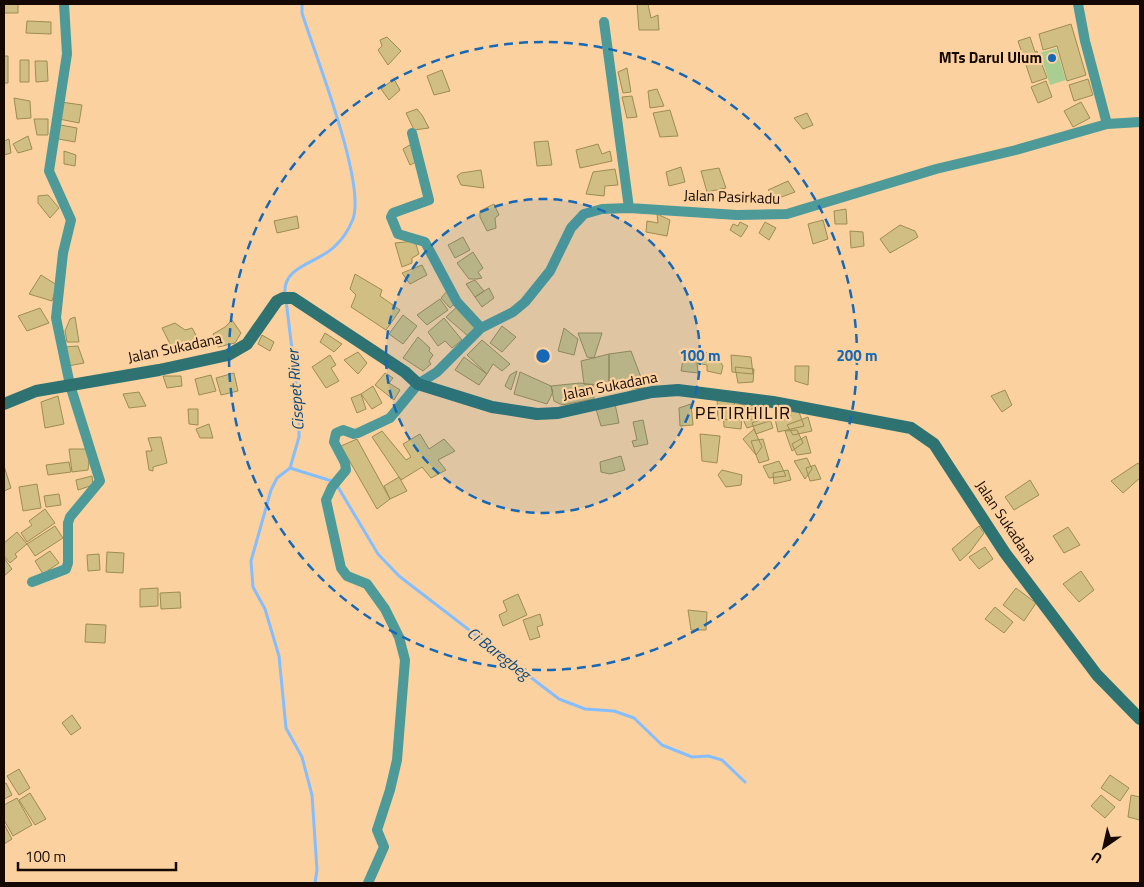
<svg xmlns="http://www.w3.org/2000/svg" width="1144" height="887" viewBox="0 0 1144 887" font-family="'Titillium Web',sans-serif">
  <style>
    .green { fill: #aacd91 }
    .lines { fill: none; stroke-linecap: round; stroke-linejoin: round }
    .stream { stroke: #86befd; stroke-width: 3 }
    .building { fill: #d0be82; stroke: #9e8c52 }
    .minor { stroke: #4e9a98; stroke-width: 10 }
    .secondary { stroke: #2e7371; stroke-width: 12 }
    .ring { fill: none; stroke: #1667b6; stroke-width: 2.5; stroke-dasharray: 9 6 }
    .poi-dot { fill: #1667b6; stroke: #fbd29f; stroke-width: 2 }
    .labels { text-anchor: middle; stroke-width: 4.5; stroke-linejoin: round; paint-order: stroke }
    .poi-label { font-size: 15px; font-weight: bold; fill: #150800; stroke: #fbd29f; text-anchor: end }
    .street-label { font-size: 15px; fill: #150800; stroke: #fbd29f }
    .water-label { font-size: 16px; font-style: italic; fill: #0c477f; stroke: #fbd29f }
    .quarter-label { font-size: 18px; letter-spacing: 1px; fill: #150800; stroke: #fbd29f }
    .centre { fill: #1667b6; stroke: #fbd29f; stroke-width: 2.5 }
    .ring-label { font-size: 15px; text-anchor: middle; font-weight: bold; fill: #1667b6; stroke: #fbd29f; stroke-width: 4.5; stroke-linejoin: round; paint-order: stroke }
  </style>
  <rect width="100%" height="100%" fill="#fbd29f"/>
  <!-- green -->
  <path class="green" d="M1056,48L1066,80L1050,85L1040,53Z"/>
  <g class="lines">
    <!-- stream -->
    <path class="stream" d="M285,294C282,266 318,263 334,247C342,240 349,229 353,219C366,182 315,55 302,13V4
      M286,300L299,407V437L290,468L277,478L271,490L251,561L253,587L265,609L279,656L286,728L302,757L312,795L317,870L315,883
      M290,468L335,482L378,554L399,576L559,699L585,709L614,711L634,718L662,745L692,757L708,756L722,760L745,782"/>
  </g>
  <!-- building -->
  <path class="building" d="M4,4H18V13H4Z
    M637,4H648L651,18L658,15L659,30H639Z
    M27,21L51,22V34L26,33Z
    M1071,24L1086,75L1067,81L1057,46L1043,50L1039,34Z
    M387,37L401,51L388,65L378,50L382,46L380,40Z
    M1030,37L1035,52L1037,51L1047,78L1032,83L1018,41Z
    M4,56H8V83H4Z
    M20,60H29V82H20Z
    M35,61H47L48,81L36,82Z
    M627,68L631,92L623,93L618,72Z
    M442,70L450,91L434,95L427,76Z
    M394,79L400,90L389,100L381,89Z
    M1088,79L1093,95L1074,101L1069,85Z
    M1046,81L1052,97L1038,103L1031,87Z
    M657,89L664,106L650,108L648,91Z
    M632,96L637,117L627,118L622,97Z
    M14,98L30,101L31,118L17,119Z
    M61,102L82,105L79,123L59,119Z
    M1081,102L1090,118L1073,127L1064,111Z
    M417,109L422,115L429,128L414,130L406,113Z
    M670,110L678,136L660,137L653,113Z
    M807,113L813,125L803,129L794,118Z
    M34,119H48V135H37Z
    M55,124L77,128L75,142L53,138Z
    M28,136L32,149L18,153L13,144Z
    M9,139L11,153L4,155V141Z
    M548,141L552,165L537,166L534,142Z
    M413,143L418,161L410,165L403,149Z
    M598,144L602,154L610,151L612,161L580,168L576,150Z
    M64,151L76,155L75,166L64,164Z
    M681,167L685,182L669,186L666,172Z
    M719,168L726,188L707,192L701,171Z
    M615,169L618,185L605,186L604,196L586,194L593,172Z
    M481,170L484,188L461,185L457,176L461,173Z
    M788,181L795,192L776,199L768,190Z
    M48,195L59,208L50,218L38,203V196Z
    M494,204L499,215L495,218L496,228L487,231L480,217V211Z
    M846,209L847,224H835L834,211Z
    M657,214L670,220L667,236L646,232L647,221L658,223Z
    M297,216L299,228L277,233L274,221Z
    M823,220L828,239L813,244L808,224Z
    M740,222L748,226L741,237L730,230L733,224L738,226Z
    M765,222L776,228L769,240L759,233Z
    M900,225L915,231L918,237L890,253L880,239Z
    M850,231L863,232L864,246L851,248Z
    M463,237L470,250L455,258L448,245Z
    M415,241L419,254L412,258V263L402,267L395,243Z
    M473,252L483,268L478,272L482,278L477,279H469L457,263Z
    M422,265L427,275L410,284L402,273Z
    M355,274L382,290L380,296L400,310L386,330L351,307L356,295L350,289Z
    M41,275L57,285L52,301L29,294Z
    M475,280L484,291L475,297L466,284Z
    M489,288L494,298L482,307L475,297Z
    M447,291L457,301L450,308L441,298Z
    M440,299L448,310L427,325L417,315Z
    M459,305L478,328L468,336L446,317Z
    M40,308L49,323L27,331L18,316Z
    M403,315L417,326L403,344L389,334Z
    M75,317L79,342H67L65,331L70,319Z
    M444,318L462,340L452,348L445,341L438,346L428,332Z
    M232,320L241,333L235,343L218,347L213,334L225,327Z
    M175,323L185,330L192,328L201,344L191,349L174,352L162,328Z
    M502,326L516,337L502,352L490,343Z
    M564,328L578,339L574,355L558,351Z
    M325,333L342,344L334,352L320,342Z
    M578,333H602L594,358L587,357Z
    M262,335L274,342L270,351L258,344Z
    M418,337L430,348L429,351L433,355L429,361L431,364L423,371L403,358Z
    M482,340L510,364L502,371L493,364L487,374L467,355Z
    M78,346L84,363L68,366L64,347Z
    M685,349L715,354L723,366L721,374L707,371V365L697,363L698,373L681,371Z
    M631,351L645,388L631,389L625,379L609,385V354Z
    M358,352L367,363L358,374L344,360Z
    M609,354V385L584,384L581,361Z
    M330,355L336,365L331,368L339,381L326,388L312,367Z
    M731,355L751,357L753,374L732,372Z
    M464,357L487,374L479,385L455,370Z
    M795,366H809L808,385L795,381Z
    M735,367L754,369L753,382L738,383Z
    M517,371L511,390L505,386L510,375Z
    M520,372L551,386L553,392L547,404L514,394Z
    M234,373L238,391L221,395L216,378Z
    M385,373L393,378L389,383L400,390L394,400L375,385Z
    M211,375L216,391L199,395L195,379Z
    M163,376H181L182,386L167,388Z
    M580,383L593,385L594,399L562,405L554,401L551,386Z
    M373,386L382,403L372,409L361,394Z
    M1005,390L1012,405L1002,412L991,396Z
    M139,392L146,406L129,408L123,394Z
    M361,394L366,409L357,413L351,398Z
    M58,396L64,424L45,428L41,402Z
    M717,399L734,400L737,419L718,420Z
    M763,403L770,421L747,428L736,405Z
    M615,404L619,423L601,426L596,409Z
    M691,404L693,425L680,426L679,408Z
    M762,405L765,414L751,420L746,411Z
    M188,409H198V425L189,424Z
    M798,409L804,426L778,432L775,419Z
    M723,410H735L734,416H742L741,429L724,427Z
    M769,416L773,428L756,434L752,423Z
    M808,417L812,431L793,435L787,425Z
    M643,420L648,444L634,447L632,441L637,440L633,422Z
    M209,424L213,438H200L196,429Z
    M754,429L762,447L756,455L743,439Z
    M797,430L803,443L792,451L785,431Z
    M382,431L406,460L411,457L403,444L420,434L429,449L444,439L455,451L438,460L446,470L431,478L422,467L401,480L372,437Z
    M700,434L720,436L717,463L702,461Z
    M806,436L811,453L797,455L792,444Z
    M161,437L167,463L153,467V471L149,470L146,451H152L148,438Z
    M357,439L390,499L377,509L341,446Z
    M763,439L769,460L759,463L751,441Z
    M69,449H90L88,470L72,472Z
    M621,456L625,470L610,474L601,472L600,462Z
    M807,458L812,469L805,479L794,461Z
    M779,461L786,476L769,478L763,466Z
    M69,462L71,472L48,475L46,465Z
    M1138,463L1140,466V478L1123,493L1111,481Z
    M815,465L821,479L810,481L806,468Z
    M4,466L11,488L4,491Z
    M722,470L742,475L741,485L726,487L718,475Z
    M788,470L791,480L774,484L773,473Z
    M92,476L93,485L78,490L76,480Z
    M399,477L407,491L390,499L384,486Z
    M1030,480L1039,495L1014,510L1005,497Z
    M37,484L41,508L23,511L19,487Z
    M59,494L61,505L46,507L44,496Z
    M45,509L55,523L27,542L21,533L32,525L29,521Z
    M55,526L63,538L35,556L27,544Z
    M979,526L984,533L970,552L960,561L952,549Z
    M1068,527L1080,545L1064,553L1053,536Z
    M17,532L27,544L15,554L17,557L10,563L4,556V543Z
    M985,547L993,559L979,569L969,557Z
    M50,551L59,563L43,574L35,561Z
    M107,552L124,553L123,573L106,572Z
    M99,554L100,570L88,571L87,555Z
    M4,558L12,569L4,576Z
    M1081,571L1094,590L1079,602L1063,584Z
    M158,588V606L140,607V589Z
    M1016,588L1036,603L1024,621L1003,605Z
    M180,592L181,608L161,609L160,593Z
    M518,594L527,615L503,626L499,615L507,611L503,601Z
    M995,607L1013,622L1004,633L985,619Z
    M688,610L707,612L706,630H691Z
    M540,614L543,625L537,627L540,637L530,640L523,620Z
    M86,624L106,625L105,643L85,642Z
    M72,715L81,728L71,735L62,723Z
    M19,769L30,788L19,795L7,776Z
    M1110,775L1129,788L1120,801L1101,788Z
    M6,783L12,795L4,799V784Z
    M30,793L46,819L35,825L19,800Z
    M1101,795L1115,807L1105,818L1091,806Z
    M1131,795L1140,797V820L1128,817Z
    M17,798L32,825L13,836L4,820V805Z
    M4,824L12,839L4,844Z"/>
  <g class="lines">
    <!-- minor -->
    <path class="minor" d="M1078,4L1085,41L1107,124
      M604,22L629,208
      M412,133L429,200L393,213L391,217L398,234L425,242L457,302L481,328
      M32,582L66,569L68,563V523L70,517L100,481L70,385L56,318L63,253L71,220L49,171L67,54L64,4
      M368,883L384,847L377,830L390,790L397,760L405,660L399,637L385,609L367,584L347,576L341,568L326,500L332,487L346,470L345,463L334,442L336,433L343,430L354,434L358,433L390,418L418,384L437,372L481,328L513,312L525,302L550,271L571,228L584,214L602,209L629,208L737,215L787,214L936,169L1016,150L1107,124L1140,122"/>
    <!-- secondary -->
    <path class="secondary" d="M4,404L36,391L159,370L228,355L247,344L277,301L283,298H293L405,372L418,384L492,407L537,414L558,413L652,392L678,390L773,402L911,428L934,444L1005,553L1097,675L1140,719"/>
  </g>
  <!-- distance rings -->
  <circle cx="543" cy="356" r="157" fill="#1667b6" fill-opacity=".12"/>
  <g class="ring">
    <circle cx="543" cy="356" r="157"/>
    <circle cx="543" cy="356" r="314"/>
  </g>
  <!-- markers -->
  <circle class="poi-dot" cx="1052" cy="58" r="5"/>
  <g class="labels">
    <!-- poi labels -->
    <g class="poi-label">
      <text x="1042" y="63">MTs Darul Ulum</text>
    </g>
    <!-- street labels -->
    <g class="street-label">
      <text transform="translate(732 197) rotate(2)" y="5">Jalan Pasirkadu</text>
      <text transform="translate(175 348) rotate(-12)" y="5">Jalan Sukadana</text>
      <text transform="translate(610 386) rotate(-11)" y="5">Jalan Sukadana</text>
      <text transform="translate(1006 522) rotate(56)" y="5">Jalan Sukadana</text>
    </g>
    <!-- water labels -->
    <g class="water-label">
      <text transform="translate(295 390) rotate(-94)" y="6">Cisepet River</text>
      <text transform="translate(499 653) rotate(38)" y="6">Ci Baregbeg</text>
    </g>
    <!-- quarter labels -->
    <g class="quarter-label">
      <text x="743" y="419">PETIRHILIR</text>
    </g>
  </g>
  <circle cx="543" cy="356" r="8" class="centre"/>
  <g class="ring-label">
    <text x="700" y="361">100 m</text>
    <text x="857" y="361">200 m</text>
  </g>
  <!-- border -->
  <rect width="1144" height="887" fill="none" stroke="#150800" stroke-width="10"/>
  <!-- north arrow -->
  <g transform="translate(1104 847) rotate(214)" stroke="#fbd29f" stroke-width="4" paint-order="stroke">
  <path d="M0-4L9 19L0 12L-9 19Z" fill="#150800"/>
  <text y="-8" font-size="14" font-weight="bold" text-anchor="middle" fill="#150800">U</text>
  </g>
  <!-- scale -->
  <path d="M18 862v8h158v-8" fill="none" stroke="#150800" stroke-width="2.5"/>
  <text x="25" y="862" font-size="15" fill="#150800" stroke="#fbd29f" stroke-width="4" paint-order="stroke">100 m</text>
</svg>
